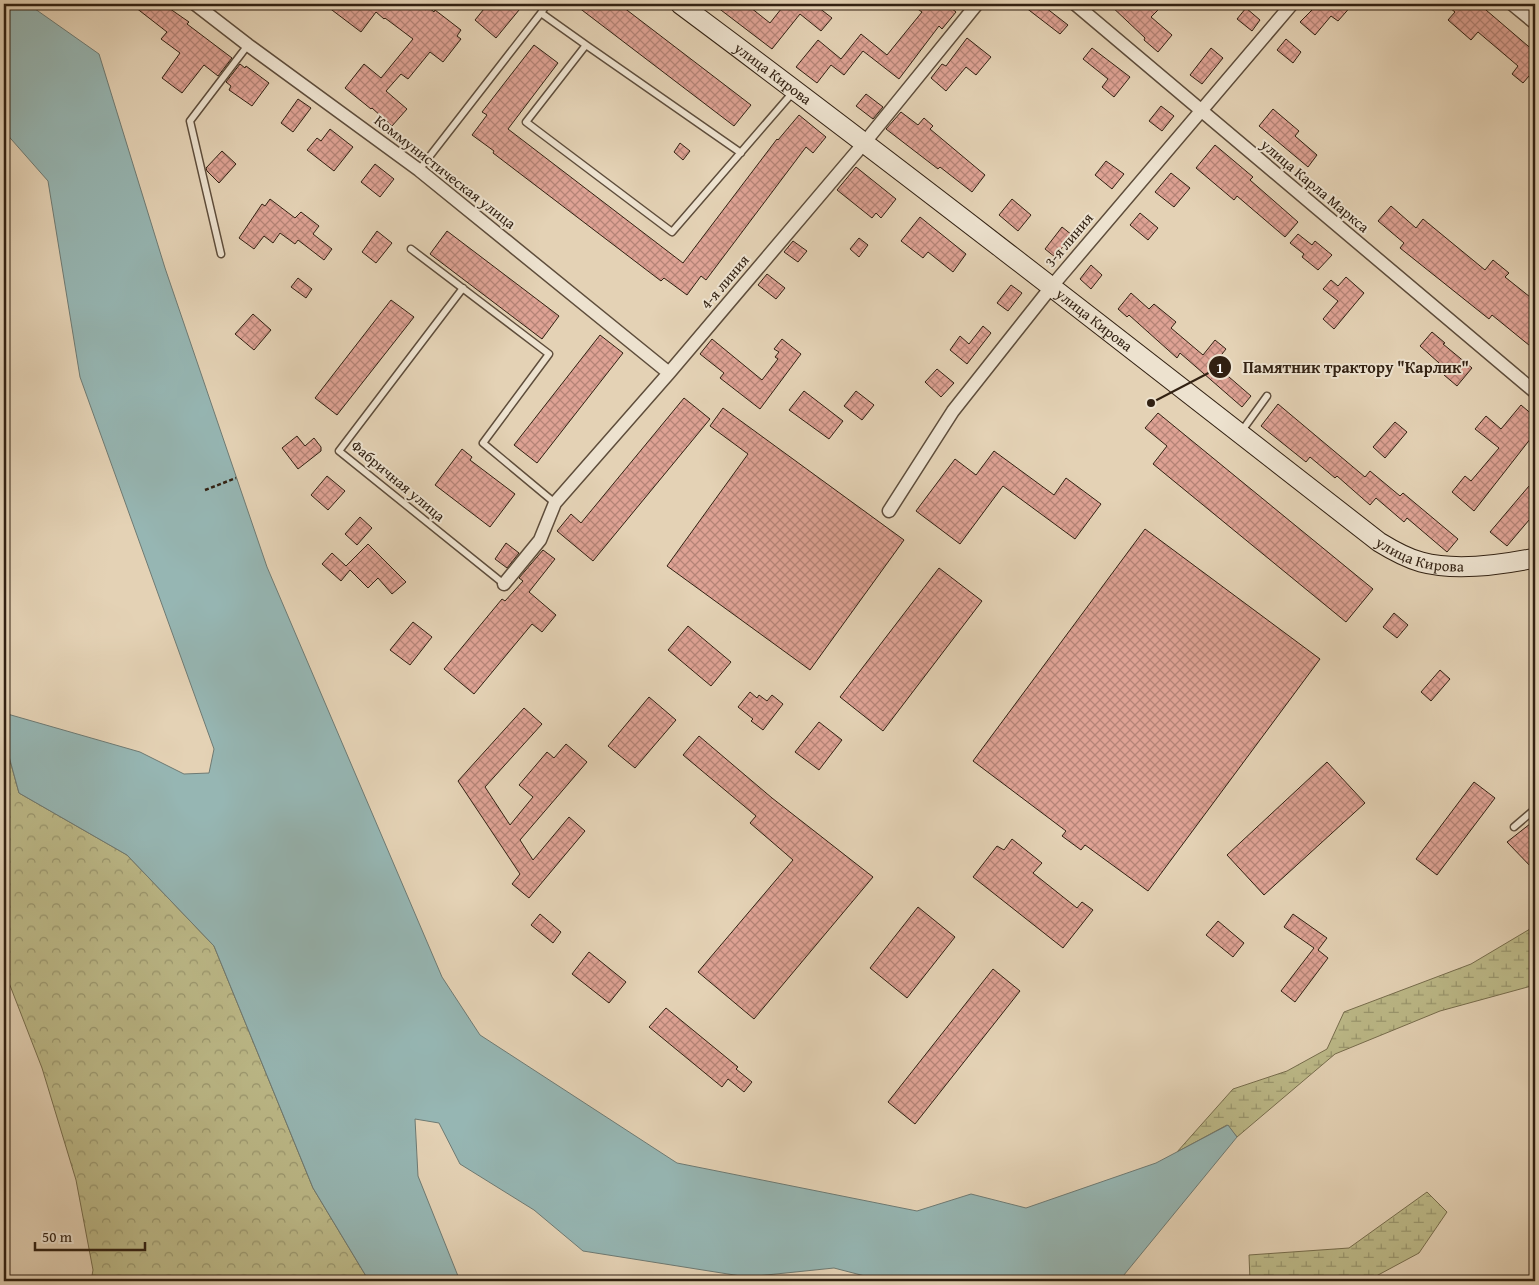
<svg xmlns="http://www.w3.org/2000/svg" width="1539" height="1285" viewBox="0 0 1539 1285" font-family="'Gentium Book Plus',serif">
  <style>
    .forest { fill: url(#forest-crowns); stroke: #776d4d }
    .wetland { fill: url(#wetland-marsh); stroke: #776d4d }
    .water { fill: #96b6b3; stroke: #6e7a73 }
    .building { fill: url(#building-cross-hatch); stroke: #322112 }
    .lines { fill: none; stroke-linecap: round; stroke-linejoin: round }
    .lane-casing { stroke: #5e4d3b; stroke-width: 9 }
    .street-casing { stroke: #5e4d3b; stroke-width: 15 }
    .secondary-casing { stroke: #322112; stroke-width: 21 }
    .path { stroke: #322112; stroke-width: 2.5; stroke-dasharray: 4 2.5; stroke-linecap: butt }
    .lane { stroke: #ede2cf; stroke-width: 6 }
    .street { stroke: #ede2cf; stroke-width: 12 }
    .secondary { stroke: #ede2cf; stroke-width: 19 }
    .labels { text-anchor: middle; stroke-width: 4; stroke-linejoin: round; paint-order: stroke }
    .street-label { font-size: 15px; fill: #322112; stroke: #ede2cf }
    .leader { fill: none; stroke: #322112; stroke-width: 2 }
    .callout-dot { fill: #322112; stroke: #ede2cf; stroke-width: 2 }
    .mark-label { font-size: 15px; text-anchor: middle; font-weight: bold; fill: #fff }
    .callout-label { font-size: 16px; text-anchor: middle; font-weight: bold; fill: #322112; stroke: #ede2cf; stroke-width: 4; stroke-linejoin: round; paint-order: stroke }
  </style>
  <defs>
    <pattern id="forest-crowns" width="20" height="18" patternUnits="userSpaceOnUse" patternTransform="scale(1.25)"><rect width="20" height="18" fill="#bcb988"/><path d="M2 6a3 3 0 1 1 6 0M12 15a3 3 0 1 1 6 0" fill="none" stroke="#99966e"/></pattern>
    <pattern id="wetland-marsh" width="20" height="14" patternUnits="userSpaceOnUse" patternTransform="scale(1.25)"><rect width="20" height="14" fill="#bcb988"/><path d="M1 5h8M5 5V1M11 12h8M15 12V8" fill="none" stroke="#99966e"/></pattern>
    <pattern id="building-cross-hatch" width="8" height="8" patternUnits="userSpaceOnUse" patternTransform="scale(1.25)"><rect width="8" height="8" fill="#dea294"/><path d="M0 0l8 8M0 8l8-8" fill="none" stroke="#b58477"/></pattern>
  </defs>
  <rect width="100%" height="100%" fill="#e4d2b5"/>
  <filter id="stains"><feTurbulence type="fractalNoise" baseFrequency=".004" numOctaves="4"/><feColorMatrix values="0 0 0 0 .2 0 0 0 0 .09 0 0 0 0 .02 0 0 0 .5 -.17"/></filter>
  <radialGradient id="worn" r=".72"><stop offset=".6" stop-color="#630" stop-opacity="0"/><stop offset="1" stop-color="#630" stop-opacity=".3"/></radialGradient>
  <!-- forest -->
  <path class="forest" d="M4,753L11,764L19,793L127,855L214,946L313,1188L369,1281H91L93,1270L76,1180L42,1068L4,970Z"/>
  <!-- wetland -->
  <path class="wetland" d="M1535,926V985L1440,1011L1335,1054L1237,1137L1227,1125L1177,1152L1233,1089L1287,1071L1327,1049L1344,1012L1471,964Z
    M1427,1192L1447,1212L1419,1253L1367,1281H1250L1249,1255L1349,1248Z"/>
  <!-- water -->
  <path class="water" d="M4,4H28L99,54L165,268L267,567L442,977L480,1035L677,1163L917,1211L971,1194L1026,1208L1156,1163L1228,1125L1237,1137L1119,1281H884L834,1268L747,1277L583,1251L534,1210L460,1164L439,1123L415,1119L418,1176L460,1281H369L313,1188L214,946L127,855L19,793L7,749L4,746V713L140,752L184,774L209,773L214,749L80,377L48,181L4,131Z"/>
  <!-- building -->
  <path class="building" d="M131,4H163L189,22L187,24L232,58L218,76L204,65L182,93L162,78L180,53L161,39L167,32Z
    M324,4H418L426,10L428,7L434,12L435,10L461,30L457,36L461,39L443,62L430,52L408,79L401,74L386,91L407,109L392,126L372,108L371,109L345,88L364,64L381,78L413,39L385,18L384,19L376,12L361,32Z
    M488,4H524L496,38L475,20Z
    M574,4H619L751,105L734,126Z
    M713,4H746L770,23L785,4H814L832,18L821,31L800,14L772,49Z
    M910,4H946L956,12L942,29L939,26L899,79L863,51L844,75L831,65L817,83L796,67L818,40L841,59L861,34L887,55L922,12Z
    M1021,4H1041L1068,25L1060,34Z
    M1109,4H1164L1151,17L1172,35L1158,52L1144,40L1145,38Z
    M1318,4H1353L1338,21L1331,16L1315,35L1300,22Z
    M1445,4H1479L1535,52V69L1523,83L1512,74L1518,66L1478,32L1471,40L1448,20L1455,12Z
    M1246,8L1260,20L1252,31L1237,19Z
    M967,38L991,57L976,75L966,67L946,91L931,78L942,64L946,66Z
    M1286,39L1301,52L1293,63L1277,50Z
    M534,45L558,63L508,129L683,263L777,139L778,140L799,115L826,137L813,153L806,147L706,280L701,276L687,295L664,278L661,281L493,153L494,151L472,135L487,115L482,112Z
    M1092,48L1130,77L1114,97L1102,87L1108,79L1083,59Z
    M1211,48L1223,58L1202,84L1190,75Z
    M240,64L245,68L246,66L269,83L252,106L229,90L231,86L226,82Z
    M866,94L883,107L873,119L856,106Z
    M298,99L311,108L293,132L281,123Z
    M1161,106L1174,116L1162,131L1149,121Z
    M1273,109L1299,131L1295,136L1317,155L1308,167L1259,126Z
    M901,112L918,125L924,118L933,126L930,129L985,175L972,192L940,167L938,169L886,129Z
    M330,129L353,147L334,171L307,150L317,138L321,141Z
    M680,143L690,151L683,160L674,152Z
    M1215,145L1253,177L1250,180L1298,222L1285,237L1237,196L1234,200L1196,168Z
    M222,151L236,164L219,183L207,171L206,168Z
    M1106,161L1124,174L1112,189L1095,175Z
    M375,164L394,179L380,197L361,182Z
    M856,167L896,199L881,218L876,213L872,218L837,190Z
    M1171,173L1190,188L1174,207L1155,192Z
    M270,199L295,218L301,212L319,226L313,234L332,249L324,260L298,240L295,244L280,233L273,243L264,236L254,249L239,238L262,204L265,206Z
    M1012,199L1031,215L1018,231L999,215Z
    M1391,206L1416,228L1423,219L1485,270L1493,260L1509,273L1505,277L1535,301V350L1492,315L1489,319L1400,248L1404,243L1378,221Z
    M1140,213L1158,228L1148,240L1130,225Z
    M920,217L966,254L953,272L928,252L923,258L901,241Z
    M1062,227L1072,235L1055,257L1045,249Z
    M377,231L392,243L376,263L362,252Z
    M447,231L559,316L542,339L430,254Z
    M1298,234L1312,245L1315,241L1332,255L1318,270L1302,257L1304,254L1290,243Z
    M859,238L868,245L859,257L850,249Z
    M793,241L807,251L798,262L784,252Z
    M1091,265L1102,275L1091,289L1080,279Z
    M767,274L785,288L776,299L758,285Z
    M1346,277L1364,293L1334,329L1323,319L1338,301L1323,289L1331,280L1338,286Z
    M298,278L312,289L306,298L291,287Z
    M1011,285L1022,293L1008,311L997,303Z
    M1131,293L1149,309L1154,304L1176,322L1171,328L1203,355L1215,340L1226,349L1214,364L1251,396L1242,407L1180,353L1177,358L1129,315L1127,317L1118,309Z
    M391,300L414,317L337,415L315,398Z
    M253,314L271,330L254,350L235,334Z
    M983,326L991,333L967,364L950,350L960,336L969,344Z
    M1432,332L1445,343L1443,344L1472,368L1457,386L1444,375L1448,371L1420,346Z
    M600,335L623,353L537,463L514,445Z
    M712,339L762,380L778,359L775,357L779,352L774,349L782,339L801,354L760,409L720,378L724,373L700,354Z
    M937,369L954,383L941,397L925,382Z
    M804,391L843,421L829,439L789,410Z
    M856,391L874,405L862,420L844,406Z
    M684,398L710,419L593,561L557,531L571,514L581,523Z
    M1278,404L1365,477L1370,471L1400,496L1403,493L1458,539L1447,552L1407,518L1404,522L1376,498L1370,505L1337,476L1335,478L1310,457L1306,462L1261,426Z
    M1521,405L1535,417V433L1474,511L1452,492L1465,476L1471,481L1499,448L1475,429L1486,416L1501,429Z
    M723,408L904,540L810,670L667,566L748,454L710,426Z
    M1158,413L1373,589L1346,622L1153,464L1167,446L1145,428Z
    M1395,422L1407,432L1385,458L1373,447Z
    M297,436L305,446L314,438L321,447V451L298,469L282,448Z
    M462,449L472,457L470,460L515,494L490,527L435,485Z
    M994,451L1054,495L1066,478L1101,504L1075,539L1003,486L960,544L916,511L955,459L976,475Z
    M327,476L345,491L328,510L311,495Z
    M1529,486L1535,491V513L1507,546L1490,532Z
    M360,517L372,528L357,545L345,534Z
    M1145,529L1320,659L1148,891L1085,845L1081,850L1062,836L1066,831L973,761Z
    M506,543L519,553L507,568L495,559Z
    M368,544L406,582L392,594L378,578L368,588L350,570L341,581L322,564L332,553L346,566Z
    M543,550L555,559L529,592L556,615L542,632L532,624L474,694L444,669L502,599L505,601L523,581L519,578Z
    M939,568L982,601L883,731L840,697Z
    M1394,613L1408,625L1397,638L1383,627Z
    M413,622L432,637L410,665L390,650Z
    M688,626L731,662L711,686L668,650Z
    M1440,670L1450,679L1431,701L1421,692Z
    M750,692L757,698L759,695L767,701L772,695L783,704L763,730L751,721L753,719L738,707Z
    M649,697L676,720L635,768L608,746Z
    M524,708L542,724L485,787L510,825L533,797L519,785L547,752L554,758L566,744L587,762L520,840L533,860L569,817L585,831L529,898L512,884L520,874L458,781Z
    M819,722L842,740L819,770L795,752Z
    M699,736L772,798L873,877L754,1019L698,972L793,860L750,823L756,816L683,755Z
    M1327,762L1365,803L1264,895L1227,855Z
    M1474,782L1495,798L1437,875L1416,859Z
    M1535,820V871L1507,842Z
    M1012,839L1042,863L1033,873L1077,908L1082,902L1093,910L1063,948L973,877L997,846L1004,850Z
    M918,907L955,937L907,998L870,968Z
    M540,914L561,932L553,943L531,925Z
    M1293,914L1327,938L1318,950L1328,958L1295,1002L1281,991L1314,948L1284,927Z
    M1218,921L1244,943L1233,957L1206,935Z
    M589,952L626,982L609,1003L572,974Z
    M993,969L1020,991L915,1124L888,1102Z
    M666,1008L738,1067L736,1069L752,1082L744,1092L728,1079L722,1087L649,1027Z"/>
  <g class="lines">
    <defs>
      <path id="lane" d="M547,4L541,13L586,45L526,122L672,232L794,91
        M586,45L741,153
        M419,170L541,13
        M411,249L549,354L483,443L555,503
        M221,254L190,121L248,45
        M463,288L339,451L504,584
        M1241,432L1267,396
        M1514,827L1535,809"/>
      <path id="street" d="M195,4L248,45L419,170L669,373
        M1075,4L1535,392
        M1512,4L1535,23
        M889,511L953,411L1052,286L1292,4
        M504,584L540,540L555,503L669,373L865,142L977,4"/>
      <g id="secondary">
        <path id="s1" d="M680,4C916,180 1147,361 1379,542C1392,550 1406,558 1421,562C1454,571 1501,565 1535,558"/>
      </g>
    </defs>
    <!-- lane casing -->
    <use href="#lane" class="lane-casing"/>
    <!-- street casing -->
    <use href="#street" class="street-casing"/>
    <!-- secondary casing -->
    <use href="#secondary" class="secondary-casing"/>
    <!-- path -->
    <path class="path" d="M205,490L236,478"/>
    <!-- lane -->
    <use href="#lane" class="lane"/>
    <!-- street -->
    <use href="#street" class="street"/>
    <!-- secondary -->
    <use href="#secondary" class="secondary"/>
  </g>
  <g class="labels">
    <!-- street labels -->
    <g class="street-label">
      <text dy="5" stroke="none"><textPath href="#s1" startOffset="116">улица Кирова</textPath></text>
      <text transform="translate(445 172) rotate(38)" y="5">Коммунистическая улица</text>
      <text transform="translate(1315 186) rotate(40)" y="5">улица Карла Маркса</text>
      <text transform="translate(1069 240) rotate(-50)" y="5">3-я линия</text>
      <text transform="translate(725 282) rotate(-50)" y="5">4-я линия</text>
      <text dy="5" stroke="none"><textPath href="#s1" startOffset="521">улица Кирова</textPath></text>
      <text transform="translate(398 481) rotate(40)" y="5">Фабричная улица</text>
      <text dy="5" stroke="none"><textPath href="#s1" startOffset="926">улица Кирова</textPath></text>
    </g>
  </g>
  <!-- callouts -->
  <path class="leader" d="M1151 403L1220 367"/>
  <g class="callout-dot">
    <circle cx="1151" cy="403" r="5"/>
    <circle cx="1220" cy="367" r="12"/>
  </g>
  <g class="mark-label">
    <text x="1220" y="373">1</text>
  </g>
  <g class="callout-label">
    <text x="1356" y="373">Памятник трактору "Карлик"</text>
  </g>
  <!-- margin -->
  <rect width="1539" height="1285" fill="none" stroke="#e4d2b5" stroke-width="20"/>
  <rect x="5" y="5" width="1529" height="1275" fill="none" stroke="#322112" stroke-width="2.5"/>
  <rect x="10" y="10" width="1519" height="1265" fill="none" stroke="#322112"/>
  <!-- scale -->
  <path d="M35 1242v8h110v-8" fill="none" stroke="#322112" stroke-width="2.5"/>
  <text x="42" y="1242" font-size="15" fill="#322112" stroke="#ede2cf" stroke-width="4" paint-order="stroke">50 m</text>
  <rect width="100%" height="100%" filter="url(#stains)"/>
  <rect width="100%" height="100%" fill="url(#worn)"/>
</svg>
